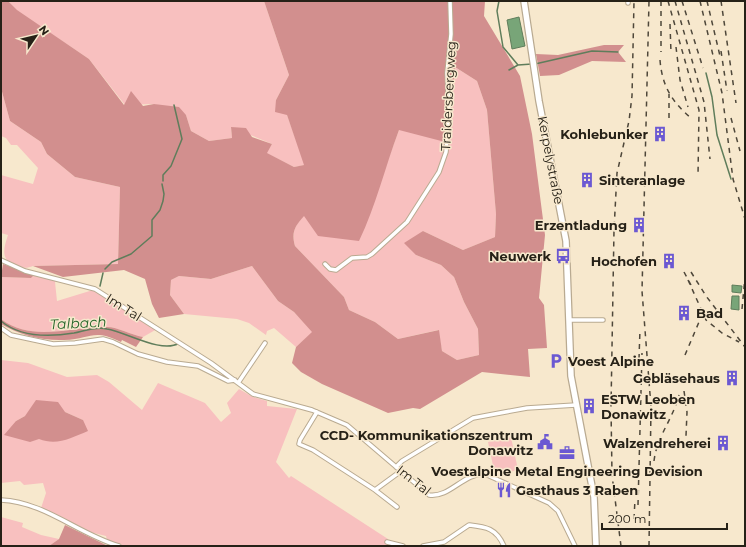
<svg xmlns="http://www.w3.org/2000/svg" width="746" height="547" viewBox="0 0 746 547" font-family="Montserrat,sans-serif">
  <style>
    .green { fill: #f8c0bf; fill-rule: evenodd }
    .forest { fill: #d28f8e; fill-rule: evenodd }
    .water { fill: #78a578; stroke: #5f7d5b }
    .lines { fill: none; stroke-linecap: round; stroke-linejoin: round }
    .stream { stroke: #5f7d5b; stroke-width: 1.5 }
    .street-casing { stroke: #b9aa91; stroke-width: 5.5 }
    .secondary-casing { stroke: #b9aa91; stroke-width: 8 }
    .street { stroke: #fff; stroke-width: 3.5 }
    .secondary { stroke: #fff; stroke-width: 5.5 }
    .rail { stroke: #4e473a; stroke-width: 1.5; stroke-dasharray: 5 5; stroke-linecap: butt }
    .labels { text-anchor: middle; stroke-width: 3; stroke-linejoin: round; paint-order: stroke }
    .street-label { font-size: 13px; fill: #262117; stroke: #f7e8cd }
    .poi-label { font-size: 13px; font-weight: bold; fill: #262117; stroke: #f7e8cd; text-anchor: end }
    .water-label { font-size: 14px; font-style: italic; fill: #26652a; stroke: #f7e8cd }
  </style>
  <rect width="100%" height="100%" fill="#f7e8cd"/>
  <!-- green -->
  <path class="green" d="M8,1H264L289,75L276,100L287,115L305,165L294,167L266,153L272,144L231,127L232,138L209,141L191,131L186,115L154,104L125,105L89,59L16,10Z
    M455,67L477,81L487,110L496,214L495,237L463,250L423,231L416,255L441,265L454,277L464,302L478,329L479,355L457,360L442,351L438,330L398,339L375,322L349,310L344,297L295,246C291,232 295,226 304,215L386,165L399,130Z
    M1,88L10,121L41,142L47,154L75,177L120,187L118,264L33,266C26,269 22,268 14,265C0,259 4,247 8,235L1,233V175L33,184L38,168L17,145H11L6,138L1,136Z
    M252,266L278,301L294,312L313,332L296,347L274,328L267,331L266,335L249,323L237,319L184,314L170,295L171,280L179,276L211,279Z
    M34,275L58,280L55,282L57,301L93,290L157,329L143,337C131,335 118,327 107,327C71,326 33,343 1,319V277L31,278Z
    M1,360L28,363L67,377L97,375L109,382L142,410L158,383L205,403L221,422L231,413L227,403L239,389L253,397L267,401V406L297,409L276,462L289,478L291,476L388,539V546H125L107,540L106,536L86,531L41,508L46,493L43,483L24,485L20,481L1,483ZM65,412L83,420L16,421L25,416Z
    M511,437L518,470L495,475L488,442Z
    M1,517L23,523L22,527L41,535L59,539L49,546H1Z"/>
  <!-- forest -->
  <path class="forest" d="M1,1H8L17,10L89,59L124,105L131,91L143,106L154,104L179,107L186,115L191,131L209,141L232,138L231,127L246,128L252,137L272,144L267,153L294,167L304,165L287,115L275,112L276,100L289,75L264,1H485L484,16L520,76L532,134L545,235L539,298L544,305L547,348L528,349L530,377L482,372L420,409L413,408L388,413L322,384L301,372L292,363L296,347L312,332L294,312L278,301L252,266L211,279L179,276L171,280L170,295L184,314L159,318L152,304L145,279L124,270L63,277L33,266L118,264L120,187L75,177L47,154L41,142L10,121L1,88ZM455,67L477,81L487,110L496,214L495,237L463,250L423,231L404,243L416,255L441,265L454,277L464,302L478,329L479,355L457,360L442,351L439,330L398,339L375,322L349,310L344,297L295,246C291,232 295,226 304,216L318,236L359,241C376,206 385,167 399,130L449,143Z
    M604,45H624L618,52L626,62L592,61L559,75L540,76L536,54L558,55Z
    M3,264L34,275L31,278L1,277Z
    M1,319C33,343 71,326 107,327C118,327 131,335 143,337L136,347L122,340L121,342C93,328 91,339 64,340C43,341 19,335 1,324Z
    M36,400L58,402L65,412L83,420L88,431C71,438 57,446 39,439L30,442L4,435L16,421L25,416Z
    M65,525L108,546H49L59,539Z"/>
  <!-- water -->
  <path class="water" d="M519,17L525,46L512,49L507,20Z
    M732,285L742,286L741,293L732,292Z
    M732,296H739V310L731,309Z"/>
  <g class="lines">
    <!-- stream -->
    <path class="stream" d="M499,1L497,11L503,47L518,65L532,64
      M535,64L592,51L618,52
      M509,70L518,65
      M706,73L712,97L717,135L731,179
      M163,181V175L171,166L182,139L174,105
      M105,269L112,262L131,254L152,236V220L160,210L163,201L164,194L162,184
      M100,286L103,273
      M1,321C20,337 50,337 74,333C84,331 96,326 107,329C126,332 162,354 179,343"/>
    <defs>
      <path id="street" d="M628,3V1
        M1,260L25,271L95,289L211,363L253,394L312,410L347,425L429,495C450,498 463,473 485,474L549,503L558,511L575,546
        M325,264L330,269L336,270L352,258L367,257L372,254L407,222L439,172L446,152L449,110L447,73L451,34L450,1
        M569,320H603
        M1,328L11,335L53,344L75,343L103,339L113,342L138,354L167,362L198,366L228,381L235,380
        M238,383L265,343
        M317,412L300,440L299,444L313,450L375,490L401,471
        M396,467L402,461L473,418L527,408L576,405
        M375,490L397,507
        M1,500C45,502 78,534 119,546
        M387,542L403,546
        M423,546L444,542L469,525C486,527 496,528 504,546"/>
      <path id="secondary" d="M524,1L539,101L566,241L571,376L594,497L596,546"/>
    </defs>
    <!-- street casing -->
    <use href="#street" class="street-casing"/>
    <!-- secondary casing -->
    <use href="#secondary" class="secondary-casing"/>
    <!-- street -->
    <use href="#street" class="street"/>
    <!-- secondary -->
    <use href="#secondary" class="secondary"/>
    <!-- rail -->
    <path class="rail" d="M661,1V52
      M668,1L699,110L698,176
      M675,1L704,102L710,159
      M682,1L703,68
      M700,1L722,93L733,179L745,219
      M707,1L720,56
      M721,1L736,103
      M670,24L671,53
      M676,47L680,80L688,107
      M721,51L727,91
      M660,60C662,86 672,102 691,118
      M669,118V94
      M731,118L740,151
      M684,272L691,285
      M691,272L706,296L745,347
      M688,280L706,320L722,333L739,342
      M742,309L745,277
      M685,355L699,322
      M639,359L640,329
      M684,391L687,412L686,436
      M654,461C657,436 673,419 679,395
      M638,505L642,353
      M634,519L635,499
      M621,546L612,475L611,407L614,230L617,173L629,121L632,96L634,1
      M649,546L651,407L642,291L649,1"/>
  </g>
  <!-- icons -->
  <defs>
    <symbol id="building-bare" viewBox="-9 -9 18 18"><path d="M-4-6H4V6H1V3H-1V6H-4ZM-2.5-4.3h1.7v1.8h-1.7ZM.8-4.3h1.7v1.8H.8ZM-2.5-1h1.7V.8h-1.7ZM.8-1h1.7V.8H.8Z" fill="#6b58d2" stroke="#f7e8cd" stroke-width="2.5" paint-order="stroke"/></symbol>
    <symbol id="bus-bare" viewBox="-9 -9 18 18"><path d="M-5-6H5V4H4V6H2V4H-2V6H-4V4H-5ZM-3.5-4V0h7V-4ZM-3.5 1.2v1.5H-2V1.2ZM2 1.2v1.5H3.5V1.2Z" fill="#6b58d2" stroke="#f7e8cd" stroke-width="2.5" paint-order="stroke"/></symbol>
    <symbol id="parking-bare" viewBox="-9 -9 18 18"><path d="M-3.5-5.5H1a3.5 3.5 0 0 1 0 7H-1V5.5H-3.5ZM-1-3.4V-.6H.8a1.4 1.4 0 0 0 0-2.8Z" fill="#6b58d2" stroke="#f7e8cd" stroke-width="2.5" paint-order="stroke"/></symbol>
    <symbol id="civic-bare" viewBox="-9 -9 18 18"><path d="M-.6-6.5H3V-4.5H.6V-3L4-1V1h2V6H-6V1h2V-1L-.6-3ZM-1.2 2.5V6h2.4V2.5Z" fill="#6b58d2" stroke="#f7e8cd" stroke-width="2.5" paint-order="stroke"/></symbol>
    <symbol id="office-bare" viewBox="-9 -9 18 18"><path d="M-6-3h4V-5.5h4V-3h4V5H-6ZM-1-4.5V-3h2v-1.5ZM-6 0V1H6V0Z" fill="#6b58d2" stroke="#f7e8cd" stroke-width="2.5" paint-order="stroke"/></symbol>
    <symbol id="restaurant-bare" viewBox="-9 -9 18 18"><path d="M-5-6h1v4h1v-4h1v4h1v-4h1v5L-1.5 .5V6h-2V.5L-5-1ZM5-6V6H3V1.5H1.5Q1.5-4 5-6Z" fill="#6b58d2" stroke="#f7e8cd" stroke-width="2.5" paint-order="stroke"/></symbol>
  </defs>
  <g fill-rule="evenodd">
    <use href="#building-bare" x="649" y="123" width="22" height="22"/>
    <use href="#building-bare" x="576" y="169" width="22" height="22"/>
    <use href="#building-bare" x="628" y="214" width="22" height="22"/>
    <use href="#bus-bare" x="552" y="245" width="22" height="22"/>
    <use href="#building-bare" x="658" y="250" width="22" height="22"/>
    <use href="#building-bare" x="673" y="302" width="22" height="22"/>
    <use href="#parking-bare" x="545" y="350" width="22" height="22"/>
    <use href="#building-bare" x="721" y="367" width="22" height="22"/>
    <use href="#building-bare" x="578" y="395" width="22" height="22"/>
    <use href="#civic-bare" x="534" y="431" width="22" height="22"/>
    <use href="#building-bare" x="712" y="432" width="22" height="22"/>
    <use href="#office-bare" x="556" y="442" width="22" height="22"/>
    <use href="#restaurant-bare" x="493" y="479" width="22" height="22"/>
  </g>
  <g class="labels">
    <!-- street labels -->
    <g class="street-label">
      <text transform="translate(448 96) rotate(-87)" y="5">Traidersbergweg</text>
      <text transform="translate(551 160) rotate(79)" y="5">Kerpelystraße</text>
      <text transform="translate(124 307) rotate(32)" y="5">Im Tal</text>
      <text transform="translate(414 480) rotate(38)" y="5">Im Tal</text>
    </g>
    <!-- poi labels -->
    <g class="poi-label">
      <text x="648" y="139">Kohlebunker</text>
      <text x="599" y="185" text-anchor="start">Sinteranlage</text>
      <text x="627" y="230">Erzentladung</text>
      <text x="551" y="261">Neuwerk</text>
      <text x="657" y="266">Hochofen</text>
      <text x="696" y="318" text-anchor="start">Bad</text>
      <text x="568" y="366" text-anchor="start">Voest Alpine</text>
      <text x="720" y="383">Gebläsehaus</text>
      <text x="601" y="404" text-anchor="start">ESTW Leoben<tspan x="601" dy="15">Donawitz</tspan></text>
      <text x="533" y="440">CCD- Kommunikationszentrum<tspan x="533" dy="15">Donawitz</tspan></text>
      <text x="711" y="448">Walzendreherei</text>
      <text x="567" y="476" text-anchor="middle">Voestalpine Metal Engineering Devision</text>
      <text x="516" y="495" text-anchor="start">Gasthaus 3 Raben</text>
    </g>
    <!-- water labels -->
    <g class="water-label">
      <text transform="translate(78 323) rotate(-3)" y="5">Talbach</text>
    </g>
  </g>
  <!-- border -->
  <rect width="746" height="547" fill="none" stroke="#262117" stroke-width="4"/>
  <!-- north arrow -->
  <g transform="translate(36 36) rotate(55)" stroke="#f7e8cd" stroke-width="3" paint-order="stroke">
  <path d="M0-3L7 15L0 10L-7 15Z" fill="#262117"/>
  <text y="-6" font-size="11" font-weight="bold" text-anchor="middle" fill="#262117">N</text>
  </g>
  <!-- scale -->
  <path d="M602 523v6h125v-6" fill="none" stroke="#262117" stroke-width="2"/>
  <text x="608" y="523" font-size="12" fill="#262117" stroke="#f7e8cd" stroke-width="3" paint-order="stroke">200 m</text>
</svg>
